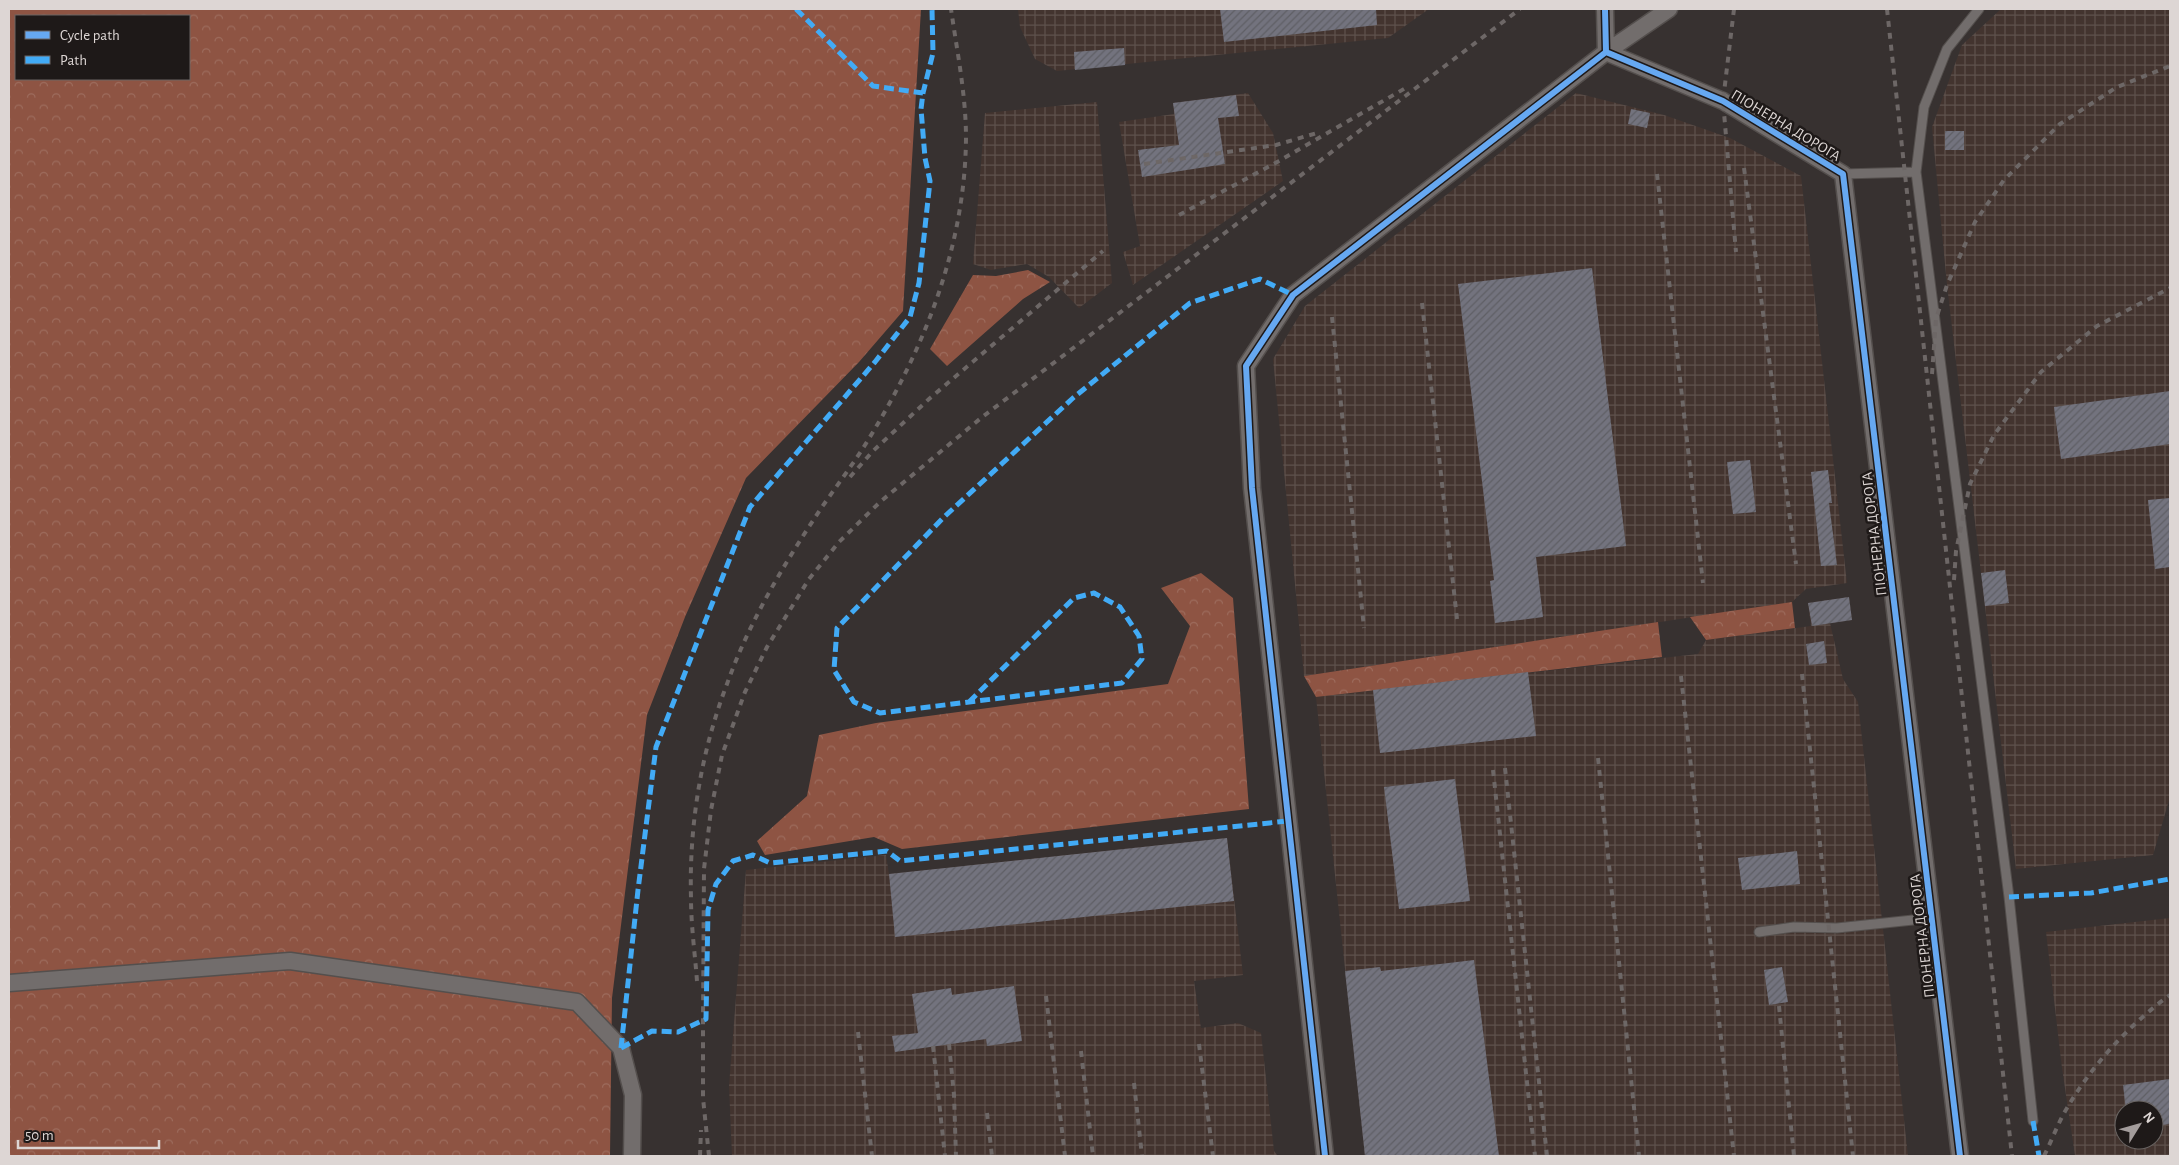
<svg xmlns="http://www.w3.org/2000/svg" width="2179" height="1165" viewBox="0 0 2179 1165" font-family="'Alegreya Sans',sans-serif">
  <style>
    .industrial { fill: url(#industrial-grid); fill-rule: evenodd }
    .forest { fill: url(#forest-crowns); fill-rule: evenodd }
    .building { fill: url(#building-hatch) }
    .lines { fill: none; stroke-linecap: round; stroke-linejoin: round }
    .lane-casing { stroke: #544f4d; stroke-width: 11 }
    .street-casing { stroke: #544f4d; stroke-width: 19 }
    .lane { stroke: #726d6c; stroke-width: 9 }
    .street { stroke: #726d6c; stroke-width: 16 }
    .rail { stroke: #6d6766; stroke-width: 4; stroke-dasharray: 6 6; stroke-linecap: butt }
    .quiet { stroke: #42abf6; stroke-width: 5; stroke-dasharray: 10 5; stroke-linecap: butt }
    .cycleway-casing { stroke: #1e1918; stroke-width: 9 }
    .cycleway { stroke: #66a8f1; stroke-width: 6 }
    .labels { text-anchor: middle; stroke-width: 5; stroke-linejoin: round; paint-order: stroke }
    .street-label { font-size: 15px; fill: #ddd6d4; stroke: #1e1918 }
  </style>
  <defs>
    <pattern id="industrial-grid" width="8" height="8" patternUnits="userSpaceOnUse" patternTransform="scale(1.25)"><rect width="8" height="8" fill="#43342f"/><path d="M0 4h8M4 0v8" fill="none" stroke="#5e514c"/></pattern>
    <pattern id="forest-crowns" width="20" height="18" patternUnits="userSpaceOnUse" patternTransform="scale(1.25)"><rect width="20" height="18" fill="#8e5443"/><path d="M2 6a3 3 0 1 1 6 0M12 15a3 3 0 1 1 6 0" fill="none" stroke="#9d6c5d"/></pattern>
    <pattern id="building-hatch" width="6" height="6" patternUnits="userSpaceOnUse" patternTransform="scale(1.25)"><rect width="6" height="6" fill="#73737e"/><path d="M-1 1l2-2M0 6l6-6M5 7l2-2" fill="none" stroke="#5f5f65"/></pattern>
  </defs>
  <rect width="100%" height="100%" fill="#373130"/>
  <!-- industrial -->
  <path class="industrial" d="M1018,9H1429L1388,38L1057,71L1035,59L1020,27Z
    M2001,9H2170V797L2153,855L2016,869L1947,285L1932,127L1962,45Z
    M1248,93L1273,133L1283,181L1133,285L1123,252L1140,246L1119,122L1174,114L1173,103Z
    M1576,93L1664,115L1730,138L1801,176L1847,583L1806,589L1792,602L1304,676L1273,359L1305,306Z
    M1097,102L1112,283L1079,308L1049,277L1027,264L991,270L973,264L985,113Z
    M1849,597L1852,620L1830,623L1843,679L1858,702L1908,1156H1365L1316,697L1698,654L1706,640L1811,626L1808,603Z
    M1227,838L1243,975L1194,981L1201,1028L1238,1023L1261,1033L1274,1151L1278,1156H732L729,1086L746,870L886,855L889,874Z
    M2170,918V1156H2075L2062,1068L2046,932ZM2124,1110H2154V1140H2124Z"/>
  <!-- forest -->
  <path class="forest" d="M9,9H921L903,311L859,362L746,478L685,617L647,715L612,998L610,1156H9ZM16,16H189V79H16Z
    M1028,270L1050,282L1023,299L947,366L930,349L973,275L996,276Z
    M1201,573L1233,598L1249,809L902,849L874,837L765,855L757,841L807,796L819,735L876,723L1168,684L1190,626L1161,588Z
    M1792,602L1795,628L1706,640L1690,617Z
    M1658,622L1662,657L1316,697L1304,676Z"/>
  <!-- building -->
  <path class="building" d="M1220,9H1376L1377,25L1224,42Z
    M1124,48L1125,65L1075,70L1074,52Z
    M1236,95L1239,116L1218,118L1225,164L1142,177L1138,150L1179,145L1173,103Z
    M1631,109L1650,113L1647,128L1628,124Z
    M1945,131H1964V150H1945Z
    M1592,268L1626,546L1536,557L1543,617L1495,623L1490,581L1494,580L1458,284Z
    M2170,391V444L2061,459L2054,407Z
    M1750,460L1756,512L1733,514L1727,462Z
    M1828,470L1832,503H1829L1837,565L1821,566L1811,472Z
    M2170,498V567L2155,569L2148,500Z
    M2005,570L2009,603L1985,606L1981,573Z
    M1849,597L1852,620L1812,626L1808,603Z
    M1824,641L1827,663L1809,665L1806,644Z
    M1528,672L1536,736L1380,753L1373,690Z
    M1455,779L1470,901L1399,909L1384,787Z
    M1227,838L1234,901L895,937L889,874Z
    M1797,851L1800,884L1742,890L1738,858Z
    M1474,960L1499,1156H1365L1345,971L1380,967L1381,971Z
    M1782,967L1788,1002L1769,1005L1764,970Z
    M1014,986L1022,1041L987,1046L986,1039L895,1052L892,1036L918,1033L912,994L951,988L952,995Z
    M2170,1079V1124L2154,1126V1110H2126L2123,1085Z"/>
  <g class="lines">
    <defs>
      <path id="lane" d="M1916,172L2009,897L2033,1121
        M1843,174L1916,172L1924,107L1947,49L1979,9
        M1759,932L1794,927L1837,928L1932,918"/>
      <path id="street" d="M1606,52L1723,101L1843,174L1960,1156
        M1606,52L1669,9
        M9,983L290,961L577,1002L621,1048L633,1095L632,1156
        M1325,1156L1252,488L1246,366L1293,295L1606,52L1605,9"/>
    </defs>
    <!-- lane casing -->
    <use href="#lane" class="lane-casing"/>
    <!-- street casing -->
    <use href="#street" class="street-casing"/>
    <!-- lane -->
    <use href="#lane" class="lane"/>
    <!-- street -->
    <use href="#street" class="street"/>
    <!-- rail -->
    <path class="rail" d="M1734,9L1723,101L1736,252
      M1887,9L2012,1156
      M1144,164L1276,145L1317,133
      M1744,168L1796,564
      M1657,174L1703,583
      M1179,215L1279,161L1409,86
      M1422,303L1457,619
      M1332,317L1364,628
      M1932,374L1936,319L1947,285L1975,222L2004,180L2060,124L2117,87L2170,66
      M850,477L873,451L929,399L1103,251
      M1954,580L1956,551L1970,484L1994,435L2041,372L2097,326L2170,288
      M1802,674L1853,1156
      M1681,676L1734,1156
      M1598,758L1639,1156
      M1505,768L1547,1156
      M1493,770L1535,1156
      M697,981C695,954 691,926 691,898C689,825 701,752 727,684C749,622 784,564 820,510C835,488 851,467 865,445C923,352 965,249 966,138C966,95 957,51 951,9
      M1046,996L1065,1156
      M1779,1006L1794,1156
      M858,1032L872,1156
      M949,1044L954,1095L956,1156
      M1199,1044L1213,1156
      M933,1046L945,1156
      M1081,1051L1093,1156
      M1134,1083L1142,1156
      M987,1113L992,1156
      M700,1156L701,1130
      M709,1156L703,1098V1021L704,869L711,810L722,755L745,692L767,647L809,579L839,542L880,502L981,418L1520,9
      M2044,1156C2052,1140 2058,1123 2067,1108C2093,1064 2130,1024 2170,995"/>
    <!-- quiet -->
    <path class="quiet" d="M796,9L873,86L923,93
      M969,702L1074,598L1094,593L1120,607L1139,636L1142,659L1122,683L880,713L854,702L834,670L837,628L943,518L1073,398L1190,303L1260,279L1293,295
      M2009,897L2091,893L2170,879
      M621,1048L638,890L656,747L750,507L875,362L910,317L919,283L930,181L925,158L921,109L923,93L933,53L932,9
      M621,1048L652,1031L678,1032L706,1019L708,910L716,884L733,861L753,855L770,863L887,851L900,861L1288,821
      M2033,1121L2039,1156"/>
    <defs>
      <path id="cycleway" d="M1606,52L1723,101L1843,174L1960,1156
        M1325,1156L1252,488L1246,366L1293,295L1606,52L1605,9"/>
    </defs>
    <!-- cycleway casing -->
    <use href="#cycleway" class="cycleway-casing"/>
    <!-- cycleway -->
    <use href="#cycleway" class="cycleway"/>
  </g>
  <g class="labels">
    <!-- street labels -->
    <g class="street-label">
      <text transform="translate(1786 125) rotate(31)" y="5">ПІОНЕРНА ДОРОГА</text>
      <text transform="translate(1874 534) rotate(-97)" y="5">ПІОНЕРНА ДОРОГА</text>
      <text transform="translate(1922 936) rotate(-97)" y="5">ПІОНЕРНА ДОРОГА</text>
    </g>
  </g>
  <!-- border -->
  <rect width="2179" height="1165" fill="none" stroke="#ddd6d4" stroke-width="20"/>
  <!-- legend -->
  <rect x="15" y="15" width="175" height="65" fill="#1e1918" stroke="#6a6563"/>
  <rect x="25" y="31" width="25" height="8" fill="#66a8f1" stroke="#6a6563"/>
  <text x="60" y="40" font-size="15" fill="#ddd6d4">Cycle path</text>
  <rect x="25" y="56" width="25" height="8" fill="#42abf6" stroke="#6a6563"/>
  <text x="60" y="65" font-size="15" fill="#ddd6d4">Path</text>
  <!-- north arrow -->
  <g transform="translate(2139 1125) rotate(53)"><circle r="24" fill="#1e1918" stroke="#6a6563"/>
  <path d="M0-4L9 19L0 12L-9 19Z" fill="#a39c9b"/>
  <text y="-8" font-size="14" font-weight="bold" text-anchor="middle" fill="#ddd6d4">N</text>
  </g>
  <!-- scale -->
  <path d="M18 1140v8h141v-8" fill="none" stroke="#ddd6d4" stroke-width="2.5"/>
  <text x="25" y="1140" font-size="15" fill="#ddd6d4" stroke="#1e1918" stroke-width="4" paint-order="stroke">50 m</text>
</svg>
